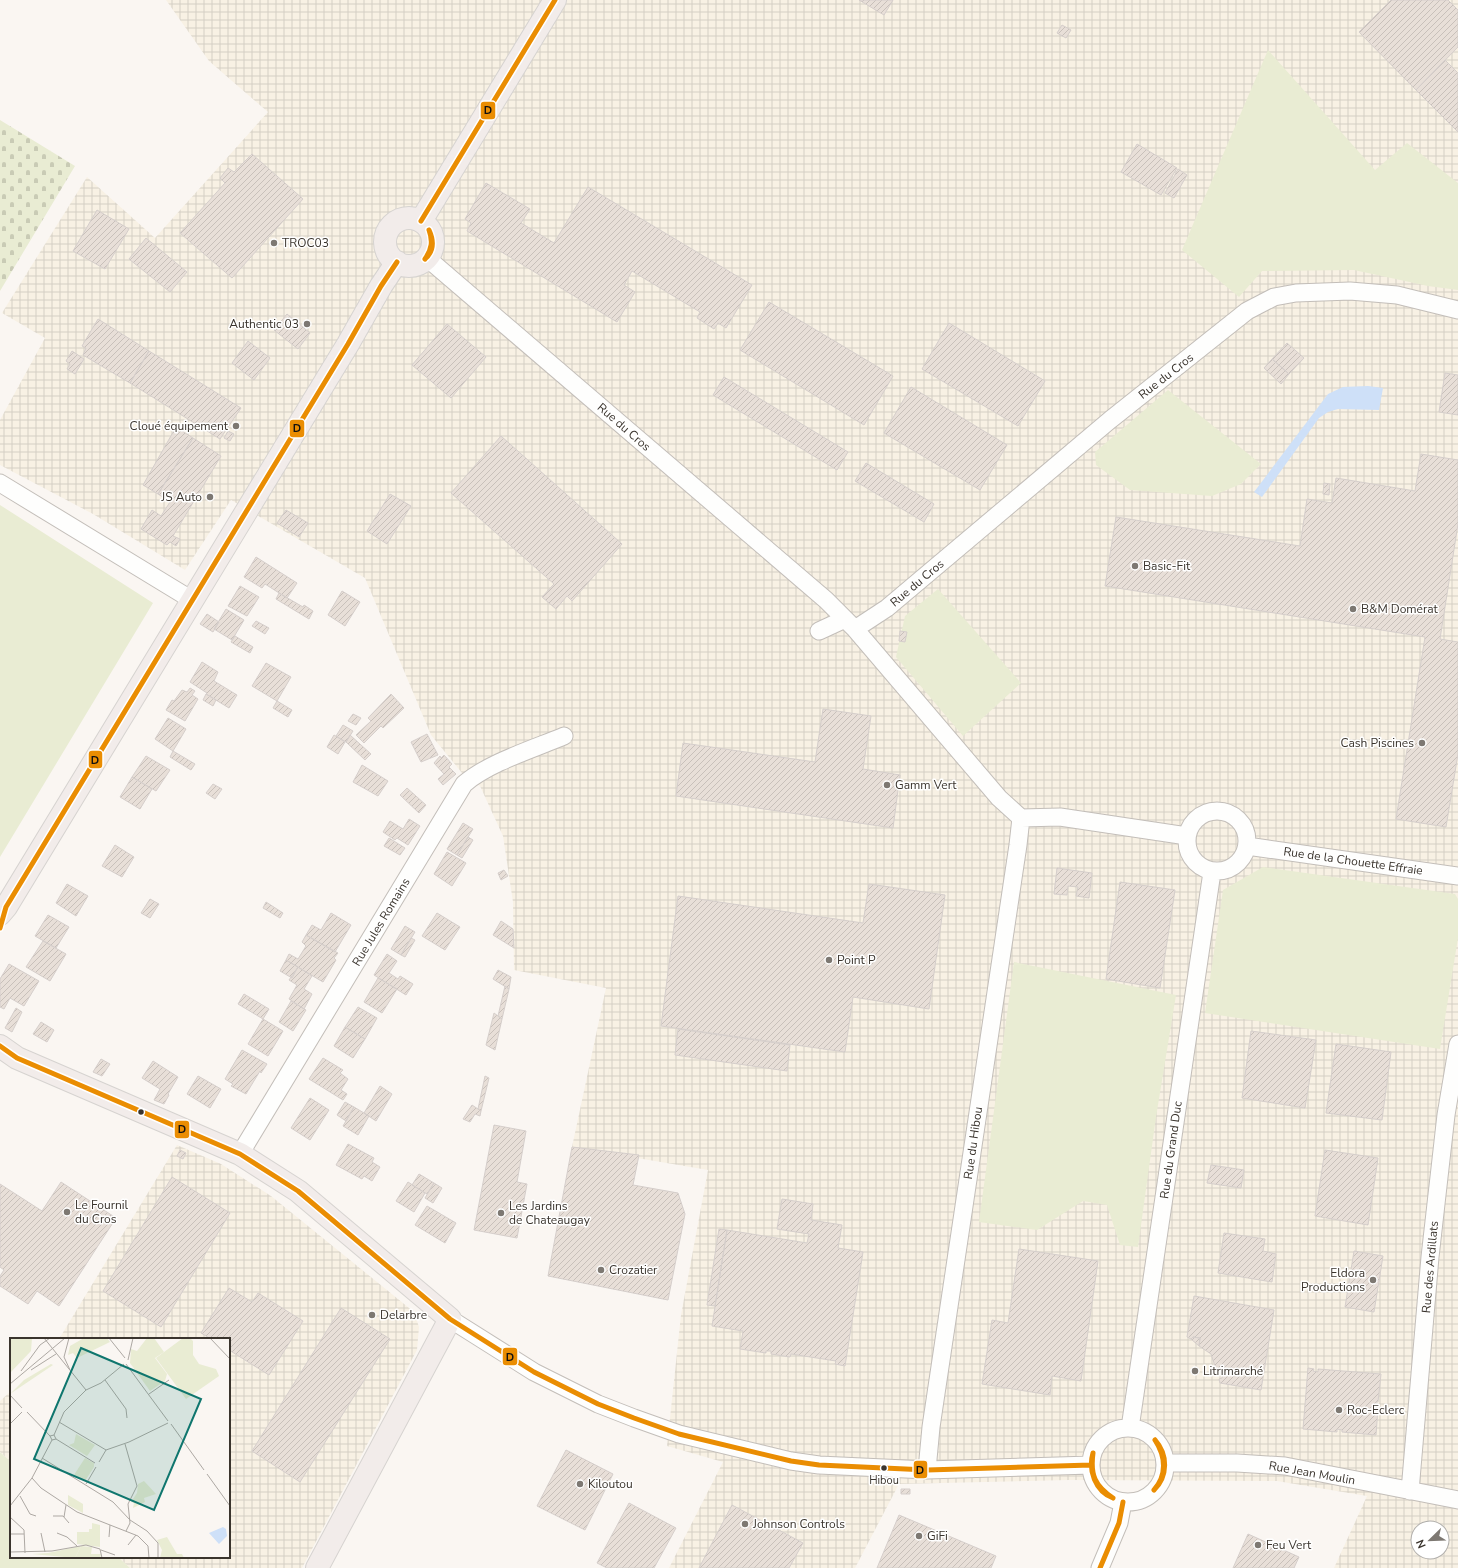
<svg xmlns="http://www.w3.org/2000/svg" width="1458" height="1568" viewBox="0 0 1458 1568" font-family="'Nunito Sans',sans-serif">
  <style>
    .industrial { fill: url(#industrial-grid); fill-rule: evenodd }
    .grass { fill: #e9ecd3 }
    .cemetery { fill: url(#cemetery-stones) }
    .water { fill: #cee0f8 }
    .building { fill: url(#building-hatch); stroke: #d5cecb }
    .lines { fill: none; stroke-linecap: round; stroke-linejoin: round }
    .street-casing { stroke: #c3beb9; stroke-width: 19 }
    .primary-casing { stroke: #d6d3d0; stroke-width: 24 }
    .street { stroke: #fefefd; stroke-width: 17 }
    .primary { stroke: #f2ecea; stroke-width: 22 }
    .bus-1-casing { stroke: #fff; stroke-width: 8 }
    .bus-1 { stroke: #ea8d02; stroke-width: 5 }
    .poi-dot { fill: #7d7872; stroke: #fff; stroke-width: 1.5 }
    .bus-dot { fill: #3a342d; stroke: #fff; stroke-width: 1.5 }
    .labels { text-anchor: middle; stroke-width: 3; stroke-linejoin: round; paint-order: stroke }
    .bus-label { font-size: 11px; fill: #3a342d; stroke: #fff }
    .poi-label { font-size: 12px; fill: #3a342d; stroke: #fff; text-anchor: start }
    .street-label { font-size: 12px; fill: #3a342d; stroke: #fff }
    .inset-road { fill: none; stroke: #ada8a3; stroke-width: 1 }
    .view { fill: #0f766e; fill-opacity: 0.15; stroke: #0f766e; stroke-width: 2 }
    .inset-edge { fill: none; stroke: #3a342d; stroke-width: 2 }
    .line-badge { stroke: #fff; stroke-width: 1.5 }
    .pale-badge-label { font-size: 11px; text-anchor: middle; font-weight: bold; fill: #111 }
  </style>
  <defs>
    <pattern id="industrial-grid" width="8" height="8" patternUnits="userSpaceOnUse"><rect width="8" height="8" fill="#f8f1e4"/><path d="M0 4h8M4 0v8" fill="none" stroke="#d5cfc4"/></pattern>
    <pattern id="cemetery-stones" width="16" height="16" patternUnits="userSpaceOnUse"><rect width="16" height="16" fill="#e9ecd3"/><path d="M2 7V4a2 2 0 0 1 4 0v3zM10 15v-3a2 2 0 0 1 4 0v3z" fill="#c9cbb5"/></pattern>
    <pattern id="building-hatch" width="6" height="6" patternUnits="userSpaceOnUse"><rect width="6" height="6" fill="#e8dfd8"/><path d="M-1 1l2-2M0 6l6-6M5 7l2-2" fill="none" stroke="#c8c0ba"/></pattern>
  </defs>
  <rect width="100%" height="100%" fill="#faf6f2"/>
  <!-- industrial -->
  <path class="industrial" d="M166,0H1458V1568H1334L1367,1496L1277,1481L1069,1480L899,1484L855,1568H669L723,1462L667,1446L681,1315L708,1170L572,1147L606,988L514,970L513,902L503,836L480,786L462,773L431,735L365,578L231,500L185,570L93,514L0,465V420L45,338L2,313L87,177L155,238L268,112L209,61ZM1418,1528H1442V1552H1418Z
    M177,1145L221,1164L271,1196L414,1312L419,1327L417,1350L302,1568H130L118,1557H229V1339H59Z
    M11,1391V1462L0,1452V1401Z"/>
  <!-- grass -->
  <path class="grass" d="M1268,50L1375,170L1407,143L1458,183V290L1428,286L1354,270L1262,271L1239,297L1182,250Z
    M1168,390L1261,464L1241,484L1212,496L1130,490L1096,465L1095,452Z
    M0,505L153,603L0,857Z
    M938,589L1021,683L963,736L896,657L905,616Z
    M1263,867L1455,894L1458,899V938L1440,1049L1205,1013L1223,890Z
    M1014,962L1176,995L1156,1117L1138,1247L1120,1245L1107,1205L1083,1201L1037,1230L979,1222Z
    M0,1452L11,1462V1557H118L130,1568H0Z"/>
  <!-- cemetery -->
  <path class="cemetery" d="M0,120L75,166L0,291Z"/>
  <!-- water -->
  <path class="water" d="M1368,386L1383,388L1379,410L1338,409L1328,412L1319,418L1262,497L1254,492L1328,394L1343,387Z"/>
  <!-- building -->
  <path class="building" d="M859,0H893L884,15Z
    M1391,0H1448L1458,10V47L1416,90L1359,32Z
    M1062,25L1071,30L1066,38L1057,33Z
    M1445,60L1458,73V132L1416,90Z
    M1137,144L1177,168L1161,195L1121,172Z
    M252,154L303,199L232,278L180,233L225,183L220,178L228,168L234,172Z
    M1178,169L1187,175L1174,198L1165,193Z
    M486,183L530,209L521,223L554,243L588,187L752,285L726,328L718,323L714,329L697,318L700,312L632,271L624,285L635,292L617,322L467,231L471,223L465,219Z
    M97,210L129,229L105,269L73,251Z
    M146,238L187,272L170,292L129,259Z
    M769,302L893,376L864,425L740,350Z
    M287,314L310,333L298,349L274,330Z
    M98,319L149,351L130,383L83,355L86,348L82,346Z
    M949,323L1045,381L1018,426L922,369Z
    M447,324L486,357L451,398L412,365Z
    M248,341L270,358L254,380L232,363Z
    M1287,343L1304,358L1289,374L1272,359Z
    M72,351L84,359L75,374L67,369L70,364L66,361Z
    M149,351L241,408L220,439L130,383Z
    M1272,359L1289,374L1281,384L1264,368Z
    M1445,373L1458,375V415L1439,412Z
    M724,377L848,452L837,470L713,395Z
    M911,387L1007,445L980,490L884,433Z
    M176,427L193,438L158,494L143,485Z
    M228,431L234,434L230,441L224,438Z
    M501,436L622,544L572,601L567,596L556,609L542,597L554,584L451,493Z
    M193,438L221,456L173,536L180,539L176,546L170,542L167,545L141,529L152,510L161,516L170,502L158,494Z
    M1421,454L1458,460V524L1440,639L1458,642V754L1446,827L1396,819L1425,637L1105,586L1116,517L1300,546L1307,499L1332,503L1336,478L1415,491Z
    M866,463L934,504L924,522L855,481Z
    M1324,483L1330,484L1329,495L1323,494Z
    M390,494L411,506L387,544L367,531Z
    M286,510L308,523L299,537L277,523Z
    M256,557L297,583L287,598L265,584L262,588L244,577Z
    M240,586L259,597L247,616L228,606Z
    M342,591L360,602L345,626L328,615Z
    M279,593L303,607L304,605L313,611L309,619L276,599Z
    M226,609L244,620L232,640L214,629Z
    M207,614L219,622L213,632L200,624Z
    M256,621L269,628L265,634L252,626Z
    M900,631L907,632L905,642L899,641Z
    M235,636L253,647L250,653L231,642Z
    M202,662L218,672L214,681L237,695L229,708L206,694L207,693L190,682Z
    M266,663L291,677L277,701L252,686Z
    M190,688L195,691L192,695L198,699L185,721L166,710L172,700L174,701L182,690L187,692Z
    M206,694L216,700L213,706L203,700Z
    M391,694L404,708L383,728L381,726L364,743L356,735L371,721L368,718Z
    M277,701L292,710L288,717L273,708Z
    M823,709L871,716L863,769L900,775L893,828L676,796L683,743L815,762Z
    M353,714L361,718L356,725L348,721Z
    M168,718L186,729L173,751L155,739Z
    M343,725L353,731L346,742L336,736Z
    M427,734L438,755L421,762L411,742Z
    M334,735L345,742L338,754L327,747Z
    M350,735L371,754L365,760L346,742Z
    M173,751L195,764L191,770L170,757Z
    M444,755L452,764L449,767L456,774L443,785L438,779L444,774L434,763L440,756L441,758Z
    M146,756L170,770L156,791L132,777Z
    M362,765L388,781L378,796L353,782Z
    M132,777L152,789L140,809L120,797Z
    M213,784L222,789L215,799L206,793Z
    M407,788L426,805L419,813L400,795Z
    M409,819L420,826L408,845L397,838L395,840L383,832L390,821L403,829Z
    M463,823L473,829L457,855L447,849Z
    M468,837L473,840L462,858L457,855Z
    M389,838L405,848L400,855L384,846Z
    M115,845L134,857L122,877L102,866Z
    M447,852L466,863L452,886L434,874Z
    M1057,868L1092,873L1089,898L1076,896L1078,887L1068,886L1067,895L1054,894Z
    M504,870L508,876L501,880L498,873Z
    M1120,882L1175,890L1160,988L1106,979Z
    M67,884L88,896L76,916L56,903Z
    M869,884L945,895L929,1009L853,997L845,1052L661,1026L678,896L863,923Z
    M150,899L159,904L150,918L141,913Z
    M266,902L283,913L280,918L263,908Z
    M331,913L351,925L335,952L306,935L312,925L321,930Z
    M437,913L460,927L445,950L422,936Z
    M48,915L69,927L56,948L35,936Z
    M501,921L513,929L514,948L493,935Z
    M405,926L415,932L401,955L391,949Z
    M306,935L338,953L334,958L336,960L323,982L286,960L289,954L298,959L306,946L302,942Z
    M411,938L415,940L405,957L401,955Z
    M43,941L66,954L50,981L26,967Z
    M387,954L397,961L389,973L398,979L400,976L413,984L406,995L374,975Z
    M286,960L298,967L292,978L280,971Z
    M9,964L39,981L24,1006L10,998L4,1009L0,1007V979Z
    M298,967L312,976L304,989L312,994L304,1009L289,999L297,985L289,980Z
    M498,970L511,977L509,989L493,979Z
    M378,978L397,989L382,1013L364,1002Z
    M505,986L509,989L502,1019L498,1016Z
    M244,994L269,1009L263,1019L238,1004Z
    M291,1001L306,1010L293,1031L279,1022Z
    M358,1007L377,1018L365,1039L345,1027Z
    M16,1008L22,1012L12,1032L5,1028Z
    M494,1013L502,1019L495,1050L486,1045Z
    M263,1019L283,1031L268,1056L248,1044Z
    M41,1022L54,1030L47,1042L33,1034Z
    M345,1027L365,1039L353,1058L334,1046Z
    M678,1029L790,1045L787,1071L675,1055Z
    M1251,1031L1316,1040L1305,1108L1242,1098Z
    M1336,1044L1391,1052L1382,1120L1326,1113Z
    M242,1050L267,1064L261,1073L260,1071L246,1094L231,1086L233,1084L225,1079Z
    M323,1058L343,1070L340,1073L348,1079L341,1090L347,1094L343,1100L309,1079Z
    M101,1059L110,1064L102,1076L93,1072Z
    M153,1061L178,1077L168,1094L169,1095L164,1104L154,1100L160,1089L142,1078Z
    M198,1076L221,1089L210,1108L187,1094Z
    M485,1076L489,1078L481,1111L478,1109Z
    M380,1086L392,1094L376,1121L364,1113Z
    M310,1098L329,1110L310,1140L291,1128Z
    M345,1102L354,1107L346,1121L337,1115Z
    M472,1105L481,1111L480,1116L475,1114L470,1122L463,1119Z
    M354,1107L369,1116L358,1135L343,1126Z
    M494,1125L526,1131L517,1182L527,1184L517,1238L474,1230Z
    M348,1144L374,1158L372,1162L380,1167L372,1181L364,1176L362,1179L336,1165Z
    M572,1147L639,1155L633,1185L678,1193L685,1214L668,1300L548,1276Z
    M180,1150L186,1153L183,1159L177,1156Z
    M1325,1150L1378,1158L1368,1225L1315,1216Z
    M1211,1165L1244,1170L1241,1188L1207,1183Z
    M419,1174L434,1183L427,1194L412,1185Z
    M172,1177L230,1213L161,1327L103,1291Z
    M61,1182L116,1218L59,1306L37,1291L28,1304L0,1286V1276L4,1270L0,1267V1184L42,1211Z
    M408,1182L425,1193L414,1212L396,1201Z
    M434,1183L442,1188L433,1203L425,1198Z
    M782,1199L813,1204L811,1220L842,1225L838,1248L863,1252L845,1366L835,1364L836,1361L791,1354L790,1357L771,1354V1351H766V1353L740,1349L743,1331L712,1326L727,1230L807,1243L809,1234L777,1229Z
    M427,1206L456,1223L445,1243L415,1225Z
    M719,1229L727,1230L715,1306L707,1305Z
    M1224,1233L1265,1239L1263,1251L1276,1254L1272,1282L1218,1273Z
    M1019,1249L1098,1261L1081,1381L1052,1376L1050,1395L982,1384L992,1320L1008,1323Z
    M1354,1251L1383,1256L1374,1312L1345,1307Z
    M229,1288L252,1302L258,1293L303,1321L269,1375L229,1350V1339H211L201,1333Z
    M1194,1296L1274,1310L1261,1390L1220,1383L1219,1379L1222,1378L1223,1370L1216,1369L1211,1354L1199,1346L1200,1338L1193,1337L1191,1339L1187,1337Z
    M341,1308L390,1339L300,1482L252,1451Z
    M1193,1337L1200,1338L1199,1346L1191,1339Z
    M1308,1368L1314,1369L1313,1371L1318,1372V1369L1381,1374L1378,1402H1376V1407L1378,1408L1376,1435L1342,1432V1430L1337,1429V1432L1303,1429Z
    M566,1450L613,1474L585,1530L537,1506Z
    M901,1489H910V1494H901Z
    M629,1503L676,1528L654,1568H607L597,1563Z
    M732,1505L803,1543L789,1568H699Z
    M899,1515L996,1556L991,1568H877Z
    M1248,1534L1299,1557L1294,1568H1233Z"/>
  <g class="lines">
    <defs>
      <path id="street" d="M427,258L826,600L855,629L999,798L1021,818
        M0,483L192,600
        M855,629L887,608L1110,420L1247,311L1274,297L1296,293L1350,291L1397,295L1458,310
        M819,631L845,619
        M1187 841a30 30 0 1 1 60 0a30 30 0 1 1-60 0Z
        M1021,818L1060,817L1187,836
        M1247,846L1458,876
        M240,1154L464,784C488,763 533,749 564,736
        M450,1319L534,1372L598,1404L634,1418L679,1434L791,1461L819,1465L927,1470L1091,1465
        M1130,1428L1212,872
        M1091 1465a37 37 0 1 1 74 0a37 37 0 1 1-74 0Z
        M1165,1463H1237L1285,1466L1458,1500
        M927,1470L931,1427L1018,845L1021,818
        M1410,1491L1430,1257L1446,1115L1458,1044
        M1100,1568L1119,1523L1123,1502"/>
      <path id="primary" d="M385 242a24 24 0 1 1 48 0a24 24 0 1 1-48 0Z
        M421,221L555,0
        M0,914L6,907L348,344L381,286L397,262
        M0,1046L17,1058L240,1154L298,1191L450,1319L317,1568"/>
    </defs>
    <!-- street casing -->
    <use href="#street" class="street-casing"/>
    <!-- primary casing -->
    <use href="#primary" class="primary-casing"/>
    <!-- street -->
    <use href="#street" class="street"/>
    <!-- primary -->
    <use href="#primary" class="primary"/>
    <defs>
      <path id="bus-1" d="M421,221L555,0
        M425,259C432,249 433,241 429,230
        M425,259C434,251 434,241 429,230
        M0,928L6,907L348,344L381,286L397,262
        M0,1046L17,1058L240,1154L298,1191L450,1319L534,1372L598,1404L634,1418L679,1434L791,1461L819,1465L927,1470L1091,1465
        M1093,1453C1090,1475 1095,1486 1113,1498
        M1093,1453C1088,1470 1095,1491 1113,1498
        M1154,1490C1167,1475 1166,1457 1155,1440
        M1154,1490C1168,1476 1168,1455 1155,1440
        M1100,1568L1119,1523L1123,1502"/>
    </defs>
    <!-- bus-1 casing -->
    <use href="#bus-1" class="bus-1-casing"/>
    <!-- bus-1 -->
    <use href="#bus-1" class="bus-1"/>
  </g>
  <!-- markers -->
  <g class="poi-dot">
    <circle cx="274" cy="243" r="4"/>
    <circle cx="307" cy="324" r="4"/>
    <circle cx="236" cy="426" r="4"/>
    <circle cx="210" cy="497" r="4"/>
    <circle cx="1135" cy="566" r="4"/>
    <circle cx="1353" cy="609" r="4"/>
    <circle cx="1422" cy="743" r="4"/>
    <circle cx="887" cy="785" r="4"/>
    <circle cx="829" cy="960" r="4"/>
    <circle cx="67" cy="1212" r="4"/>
    <circle cx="501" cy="1213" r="4"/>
    <circle cx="601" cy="1270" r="4"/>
    <circle cx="1373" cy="1280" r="4"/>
    <circle cx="372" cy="1315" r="4"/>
    <circle cx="1195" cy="1371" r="4"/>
    <circle cx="1339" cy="1410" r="4"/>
    <circle cx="580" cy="1484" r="4"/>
    <circle cx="745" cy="1524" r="4"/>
    <circle cx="919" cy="1536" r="4"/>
    <circle cx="1258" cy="1545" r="4"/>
  </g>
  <g class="bus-dot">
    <circle cx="141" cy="1112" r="3.5"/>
    <circle cx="884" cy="1468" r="3.5"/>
  </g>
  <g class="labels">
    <!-- bus labels -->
    <g class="bus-label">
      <text x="884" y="1484">Hibou</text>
    </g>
    <!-- poi labels -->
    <g class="poi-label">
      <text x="282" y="247">TROC03</text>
      <text x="299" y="328" text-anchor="end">Authentic 03</text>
      <text x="228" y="430" text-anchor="end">Cloué équipement</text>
      <text x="202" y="501" text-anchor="end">JS Auto</text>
      <text x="1143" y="570">Basic-Fit</text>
      <text x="1361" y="613">B&amp;M Domérat</text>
      <text x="1414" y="747" text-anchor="end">Cash Piscines</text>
      <text x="895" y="789">Gamm Vert</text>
      <text x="837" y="964">Point P</text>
      <text x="75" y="1209">Le Fournil<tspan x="75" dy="14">du Cros</tspan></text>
      <text x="509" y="1210">Les Jardins<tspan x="509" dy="14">de Chateaugay</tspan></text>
      <text x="609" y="1274">Crozatier</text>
      <text x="1365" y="1277" text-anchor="end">Eldora<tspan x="1365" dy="14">Productions</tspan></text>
      <text x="380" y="1319">Delarbre</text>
      <text x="1203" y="1375">Litrimarché</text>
      <text x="1347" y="1414">Roc-Eclerc</text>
      <text x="588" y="1488">Kiloutou</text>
      <text x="753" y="1528">Johnson Controls</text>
      <text x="927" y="1540">GiFi</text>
      <text x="1266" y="1549">Feu Vert</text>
    </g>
    <!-- street labels -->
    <g class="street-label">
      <text transform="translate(1166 376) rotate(-38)" y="4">Rue du Cros</text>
      <text transform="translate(624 427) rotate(41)" y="4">Rue du Cros</text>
      <text transform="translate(917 583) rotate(-40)" y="4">Rue du Cros</text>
      <text transform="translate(1353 861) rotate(8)" y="4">Rue de la Chouette Effraie</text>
      <text transform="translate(381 922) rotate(-59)" y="4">Rue Jules Romains</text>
      <text transform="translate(973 1143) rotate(-82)" y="4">Rue du Hibou</text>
      <text transform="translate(1171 1150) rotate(-82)" y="4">Rue du Grand Duc</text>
      <text transform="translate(1430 1267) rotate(-85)" y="4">Rue des Ardillats</text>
      <text transform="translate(1312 1473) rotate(10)" y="4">Rue Jean Moulin</text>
    </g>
  </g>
  <!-- overview -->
  <g transform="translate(10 1338)">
    <rect width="220" height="220" fill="#faf6f2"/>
    <path d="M0,0H22L21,13L0,35ZM74,0H97L100,4L67,20L63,15L58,17L60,8ZM137,0H144L154,14L145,20L157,36L155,43L140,53L120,25L121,11L127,13ZM41,26L43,27L0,56L14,42ZM66,96L85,107L77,118L59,107L64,105ZM75,120L84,125V129L75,143L64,137ZM134,143L146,156L134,160L135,164L123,170L124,165L121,164L127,155L128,146ZM58,157L73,166V175L58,167ZM82,185L90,187V209L67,206V194H79V191H82ZM157,199L167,216H172L174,220H150L152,212L147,202ZM71,208L82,209L81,216H91L90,220H65Z" fill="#e9ecd3"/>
    <path d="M173,0H180L183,3V17L189,26L206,31L209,38L176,61L146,20Z" fill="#e9ecd3"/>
    <path d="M71,208L65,220L22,216L38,215Z" fill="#e9ecd3"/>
    <path d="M213,189L216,191L217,198L209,206L199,195Z" fill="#cee0f8"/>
    <path class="inset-road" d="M34,0L76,52L91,45L114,26M59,0L54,19L60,32M99,0L115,20M200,0L220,21M118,22L123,0M116,26L158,83M21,32L46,16M11,33L30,7L40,0M95,42L116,71L117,80M0,46L55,0M139,56L159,42M0,57L12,70M17,74L40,98M49,84L96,112M0,86L12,74M161,86L194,132M44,97L54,74L76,52M46,101L42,102L40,98L44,97L46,101L85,125M115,106L127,148L118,166L120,185L116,193M96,112L119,104L158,85M32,120L103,164L120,182L137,193L148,205V220M89,124L96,112M197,136L220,168M22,140L31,150L67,174L128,198L138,208L139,220M76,146L86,129M10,158L20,176L26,178M0,168L22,140L42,102M43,178H53L59,185M0,179L14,192L15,215M54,179L56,167M31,195L35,214M47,195L57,199L67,208M0,196H14M99,199L100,187M118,207L126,197M91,212L105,217M0,214L42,213L76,207L90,211L92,220"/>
    <path class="view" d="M71,10L191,61L144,172L24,121Z"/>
    <rect width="220" height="220" class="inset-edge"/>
  </g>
  <g class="line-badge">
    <rect x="480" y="101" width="16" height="19" rx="4" fill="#ea8d02"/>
    <rect x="289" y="419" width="16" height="19" rx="4" fill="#ea8d02"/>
    <rect x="88" y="750" width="15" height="19" rx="4" fill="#ea8d02"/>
    <rect x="174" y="1120" width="16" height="19" rx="4" fill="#ea8d02"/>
    <rect x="502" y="1347" width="16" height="19" rx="4" fill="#ea8d02"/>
    <rect x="913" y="1460" width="15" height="19" rx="4" fill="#ea8d02"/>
  </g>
  <g class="pale-badge-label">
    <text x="488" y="114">D</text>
    <text x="297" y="432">D</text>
    <text x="95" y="764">D</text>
    <text x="182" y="1133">D</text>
    <text x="510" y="1361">D</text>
    <text x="920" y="1474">D</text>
  </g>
  <!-- north arrow -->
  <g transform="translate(1430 1540) rotate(247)"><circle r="19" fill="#ffffff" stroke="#b0aeab"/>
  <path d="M0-3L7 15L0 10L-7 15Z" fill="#7d7872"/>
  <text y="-6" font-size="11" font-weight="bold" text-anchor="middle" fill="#3a342d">N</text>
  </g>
</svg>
